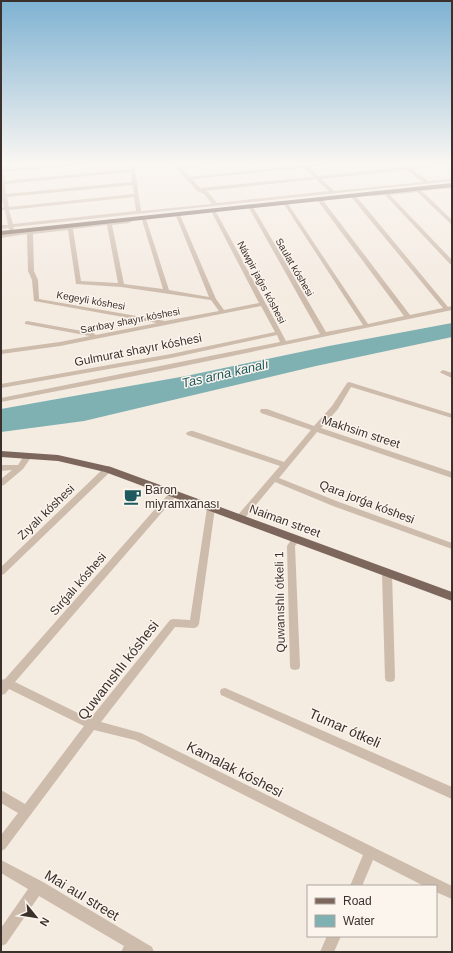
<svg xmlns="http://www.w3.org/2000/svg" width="453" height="953" viewBox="0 0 453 953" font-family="Helvetica,sans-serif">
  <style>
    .water { fill: #7fb0b2 }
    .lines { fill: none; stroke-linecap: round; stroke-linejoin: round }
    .minor { fill: #cdbbac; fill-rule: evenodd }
    .major { fill: #7d675c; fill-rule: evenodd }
    .labels { text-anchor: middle; stroke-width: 3; stroke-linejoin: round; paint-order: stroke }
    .far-street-label { font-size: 10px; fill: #3b302b; stroke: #fbf5ee }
    .street-label { font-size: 12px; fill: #3b302b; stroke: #fbf5ee }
    .poi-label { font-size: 12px; fill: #3b302b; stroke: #fbf5ee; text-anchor: start }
    .water-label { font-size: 13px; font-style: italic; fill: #1f5a5e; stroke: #fbf5ee }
    .near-street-label { font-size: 14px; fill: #3b302b; stroke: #fbf5ee }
  </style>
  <rect width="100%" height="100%" fill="#f4ebe1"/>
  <!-- water -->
  <path class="water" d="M452,323V337L316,366L84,421L1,432V409L186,376L329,346Z"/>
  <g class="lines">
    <!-- minor -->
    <path class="minor" d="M1,164H5L4,169L70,164H86L84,165L4,172L5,181L131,169L130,164H134L136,170L135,171L141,211L212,204L204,194L197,191L173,164H177L180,167L216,164L182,169L190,177L302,165L303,164H328L326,165L309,167L318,176L404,167L406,166L408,167L449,164L447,165L412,169L428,181L452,179V181L13,227L14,229L11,231L8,228L1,229V225H8L5,210H1V208L4,207L1,197ZM304,168L314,177L200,188L192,179ZM407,170L423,182L334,191L321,179ZM131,172L132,182L6,194L5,184ZM316,179L329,191L217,203L208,192L205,191ZM133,185L134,194L9,207L7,197ZM134,197L136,211L13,224L9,210Z
      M452,186V188L422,191L452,220V225L417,192L390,195L452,260V265L450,264L385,195L372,196L370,195L372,194Z
      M352,196H356L448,307L452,306V310L160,371L1,402V398L280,342L277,335L171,358L1,388V384L171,354L275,332L261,306L60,346L1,354V350L60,342L90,336L25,324V322L27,321L93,333L96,335L157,323L34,301L32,280L28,271L27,234L1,238V234L131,220L132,221L129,223L112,225L124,284L163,289L142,220L146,219L169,290L209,297L176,216L180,215L216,299L224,310L259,303L210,209L214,208L286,341L320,334L249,208L253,207L326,332L363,325L284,204L286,203L288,204L368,324L404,316L318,201V199H322L410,315L443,308L352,198ZM107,225L118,283L81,281L73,229ZM68,230L76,284L121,287L211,300L219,311L165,321L39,299L38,280L34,271L33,234Z
      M443,370L452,373V378L441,373L440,372Z
      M349,382L452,414V418L351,387L338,409L321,428L452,472V478L317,432L279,478L339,502L452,543V549L333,506L275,482L243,520H237L236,518L237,516L280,466L187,435L186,433L190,431H193L284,462L311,430L261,413L260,411L261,409H267L314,426L332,406L347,383Z
      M25,454H28L32,456L23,469L4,485L1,486V479L12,470L1,471V465H18Z
      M108,466L111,467L112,469L111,471L4,574L1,575V567L105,467Z
      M174,490L178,493L177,495L15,682L90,719L170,620L173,619L190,620L207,508L208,506H214L215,508L199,624L197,627L194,628L175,627L101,722L141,733L452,886V899L436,892V886H424L373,860L362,886H350L363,855L135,740L94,730L5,849L1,851V835L18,813L1,803V790L25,804L84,726L9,689L5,694L1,695V680L5,679L171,491Z
      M296,536L299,537L300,539L295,546L300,666L299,669L295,670L291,669L290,666L287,546L293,537Z
      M387,570L390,571L392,573L395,678L394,681L390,682L386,681L385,678L382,573L384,571Z
      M225,688L452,787V799L221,695L220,692L221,689Z
      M1,860L43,882L152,947L154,952H121L124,946L39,896L6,944L1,946V928L28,889L1,873Z
      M327,936H341L334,952H320Z"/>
    <!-- major -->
    <path class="major" d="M452,183V187L1,235V231Z
      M1,451L58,455L111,467L452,592V601L105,472L58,461L1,457Z"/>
  </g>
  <!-- sky -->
  <linearGradient id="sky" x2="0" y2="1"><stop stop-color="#7eb2d2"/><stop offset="0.55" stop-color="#faf6f2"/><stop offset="1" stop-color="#faf6f2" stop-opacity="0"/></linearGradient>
  <rect width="453" height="297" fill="url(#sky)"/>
  <!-- icons -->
  <defs>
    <symbol id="cafe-bare" viewBox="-9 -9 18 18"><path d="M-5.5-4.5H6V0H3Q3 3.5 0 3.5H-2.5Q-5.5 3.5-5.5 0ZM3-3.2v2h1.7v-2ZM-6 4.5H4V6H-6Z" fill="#1f5a5e" stroke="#fbf5ee" stroke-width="2.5" paint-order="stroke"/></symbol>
  </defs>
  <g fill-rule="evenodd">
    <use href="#cafe-bare" x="120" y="484" width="25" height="25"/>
  </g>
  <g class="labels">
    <!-- far-street labels -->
    <g class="far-street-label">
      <text transform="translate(295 267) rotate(60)" y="4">Saulat kóshesi</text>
      <text transform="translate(262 282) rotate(62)" y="4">Náwpir jaǵıs kóshesi</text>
      <text transform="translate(91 300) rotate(10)" y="4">Kegeyli kóshesi</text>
      <text transform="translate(130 320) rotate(-11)" y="4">Sarıbay shayır kóshesi</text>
    </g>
    <!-- street labels -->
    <g class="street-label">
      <text transform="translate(138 350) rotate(-11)" y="4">Gulmurat shayır kóshesi</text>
      <text transform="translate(361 432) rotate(18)" y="4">Makhsim street</text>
      <text transform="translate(367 502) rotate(21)" y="4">Qara jorǵa kóshesi</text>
      <text transform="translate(46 512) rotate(-44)" y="4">Zıyalı kóshesi</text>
      <text transform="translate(285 521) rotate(20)" y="4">Naiman street</text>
      <text transform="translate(78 584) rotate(-49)" y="4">Sırǵalı kóshesi</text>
      <text transform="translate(280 602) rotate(-91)" y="4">Quwanıshlı ótkeli 1</text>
    </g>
    <!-- poi labels -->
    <g class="poi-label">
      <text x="145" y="494">Baron<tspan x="145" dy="14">miyramxanası</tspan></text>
    </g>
    <!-- water labels -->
    <g class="water-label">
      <text transform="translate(225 373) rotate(-13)" y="5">Tas arna kanalı</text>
    </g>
    <!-- near-street labels -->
    <g class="near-street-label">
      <text transform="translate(118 670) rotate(-52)" y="5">Quwanıshlı kóshesi</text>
      <text transform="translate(345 728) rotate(24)" y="5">Tumar ótkeli</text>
      <text transform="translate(235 769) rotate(27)" y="5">Kamalak kóshesi</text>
      <text transform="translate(82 895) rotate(31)" y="5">Mai aul street</text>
    </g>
  </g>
  <!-- border -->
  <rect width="453" height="953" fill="none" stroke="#3b302b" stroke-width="4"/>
  <!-- legend -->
  <rect x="307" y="885" width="130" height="52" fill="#fbf5ee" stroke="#aea6a0"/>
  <rect x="315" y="898" width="20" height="6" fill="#7d675c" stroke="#aea6a0"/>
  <text x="343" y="905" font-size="12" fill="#3b302b">Road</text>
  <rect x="315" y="915" width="20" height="12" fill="#7fb0b2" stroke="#aea6a0"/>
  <text x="343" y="925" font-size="12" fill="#3b302b">Water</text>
  <!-- north arrow -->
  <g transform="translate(36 917) rotate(120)" stroke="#fbf5ee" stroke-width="3" paint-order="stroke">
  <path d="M0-3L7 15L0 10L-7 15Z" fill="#3b302b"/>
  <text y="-6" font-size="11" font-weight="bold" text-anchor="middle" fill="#3b302b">N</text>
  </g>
</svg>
